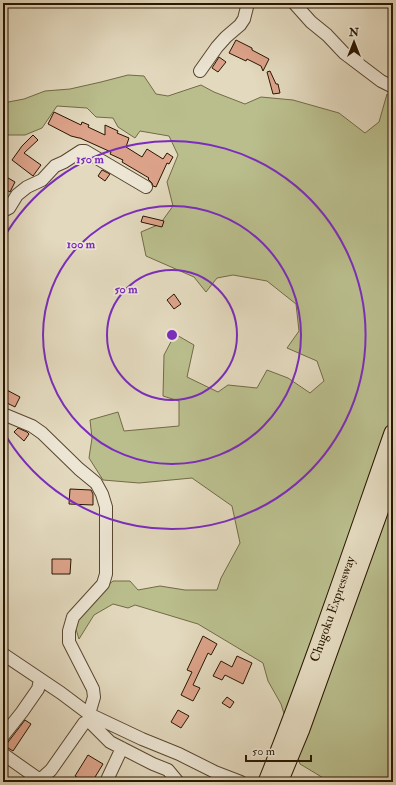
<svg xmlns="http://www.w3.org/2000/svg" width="396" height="785" viewBox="0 0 396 785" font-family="'IM FELL Double Pica',serif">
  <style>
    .green { fill: #babe8d; stroke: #726a46 }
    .building { fill: #dca38a; stroke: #291500 }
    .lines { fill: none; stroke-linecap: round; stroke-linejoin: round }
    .minor-casing { stroke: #584630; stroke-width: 14 }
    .highway-casing { stroke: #291500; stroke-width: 19 }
    .minor { stroke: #ede6d5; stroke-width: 12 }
    .highway { stroke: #e3d9be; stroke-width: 17 }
    .ring { fill: none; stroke: #7b2cbf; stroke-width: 2 }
    .labels { text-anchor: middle; stroke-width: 3.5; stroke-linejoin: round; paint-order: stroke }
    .street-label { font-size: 13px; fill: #291500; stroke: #ede6d5 }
    .centre { fill: #7b2cbf; stroke: #ede6d5; stroke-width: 2 }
    .ring-label { font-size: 12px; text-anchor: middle; font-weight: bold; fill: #7b2cbf; stroke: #ede6d5; stroke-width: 3.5; stroke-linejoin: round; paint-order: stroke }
  </style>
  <rect width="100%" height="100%" fill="#e3d9be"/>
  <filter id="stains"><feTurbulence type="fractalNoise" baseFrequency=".005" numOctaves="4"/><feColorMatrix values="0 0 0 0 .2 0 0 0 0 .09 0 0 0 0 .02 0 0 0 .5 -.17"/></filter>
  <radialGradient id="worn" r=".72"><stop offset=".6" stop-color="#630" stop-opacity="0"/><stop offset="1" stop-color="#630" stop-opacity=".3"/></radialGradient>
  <!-- green -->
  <path class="green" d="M128,75L144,76L156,94L168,96L201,85L214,92L245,104L261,97L293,100L339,113L365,133L379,122L387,94L393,95V782H330L300,764L281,704L268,681L263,663L198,624L135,605L128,608L113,604L94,615L79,639L74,623L100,592L113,581H130L138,590L160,586L185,590H217L221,578L240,543L232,506L192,478L139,483L103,480L89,458L92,438L90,420L118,412L124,431L179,426V401L163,396L164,355L175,334L194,345L187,377L218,392L228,385L257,388L267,370L288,378L310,393L324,381L317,361L287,348L299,331L296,304L267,281L233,275L217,278L206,292L194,277L146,256L141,232L160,224L173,206L167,182L178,155L169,136L140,131L135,138L118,127L113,118L96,117L87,108L57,106L42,128L25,135H3V103L24,99L45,91L70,89L101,82Z"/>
  <!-- building -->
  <path class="building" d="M236,40L252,48V50L269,59L263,71L261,66L247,59L246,61L229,53Z
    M219,57L226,62L218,72L212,68Z
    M270,71L276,84H278L280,93L273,94L267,72Z
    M54,112L81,125L82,122L89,125L88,127L105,135V125L118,131L117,133L129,138L126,147L142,157L147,149L163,159L167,153L173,157L169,164L167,163L156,187L153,186L152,183L148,179L149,178L122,162L123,160L110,154L111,152L80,138H79L71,136L48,124Z
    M33,135L38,140L24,153L41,165L33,176L12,160L22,146Z
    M102,170L110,174L105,181L98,176Z
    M3,175L15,182L10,192L3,188Z
    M143,216L164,221L162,227L141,222Z
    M174,294L181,304L174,309L167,300Z
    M3,388L20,397L15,407L3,401Z
    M18,428L27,432L29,434L24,441L14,432Z
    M70,489L91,490L93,494V505L69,504Z
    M52,559H71L70,574H52Z
    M203,636L217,644L211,655L208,653L193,685L200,688L193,701L181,695L192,672L187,670Z
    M237,656L252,663L243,684L225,675L222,680L213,676L221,661L232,667Z
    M227,697L234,702L230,708L222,703Z
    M178,710L189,716L181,728L171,722Z
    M25,720L31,724L13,751L5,746Z
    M88,755L103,764L92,782H84L75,776Z"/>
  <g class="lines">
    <defs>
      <path id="minor" d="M294,3L311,22L327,35L344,53L381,81L393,87
        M200,71L217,47L226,37L240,25L244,19L248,3
        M3,211L9,208L17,195L27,187L42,180L55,166L64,162L81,151H85L146,187
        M3,414L32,426L42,433L79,469L96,483L102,494L106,507V574L103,584L73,617L69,631V642L93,689L94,697L89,714L90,722L110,742L153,764L168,770L178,782
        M3,654L61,693L89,714L142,739L179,754L215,772L241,782
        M3,736L22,712L38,689L40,680
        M3,754L40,780L51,770L84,723L90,722
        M106,782L122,748"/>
      <g id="highway">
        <path id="s1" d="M267,782C313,667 352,550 393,433"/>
        <path d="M279,782L301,729L393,473"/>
      </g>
    </defs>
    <!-- minor casing -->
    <use href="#minor" class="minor-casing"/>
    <!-- highway casing -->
    <use href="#highway" class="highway-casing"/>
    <!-- minor -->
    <use href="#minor" class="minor"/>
    <!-- highway -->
    <use href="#highway" class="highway"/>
  </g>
  <!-- distance rings -->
  <g class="ring">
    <circle cx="172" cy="335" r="65"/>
    <circle cx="172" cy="335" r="129"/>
    <path d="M3 239A194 194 0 1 1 3 431"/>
  </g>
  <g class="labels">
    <!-- street labels -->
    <g class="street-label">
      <text dy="5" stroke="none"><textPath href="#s1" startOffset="185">Chugoku Expressway</textPath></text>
    </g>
  </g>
  <circle cx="172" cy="335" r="6" class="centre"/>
  <g class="ring-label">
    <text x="90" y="163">150 m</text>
    <text x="81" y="248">100 m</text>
    <text x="126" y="293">50 m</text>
  </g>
  <!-- margin -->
  <rect width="396" height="785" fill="none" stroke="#e3d9be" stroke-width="16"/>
  <rect x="4" y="4" width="388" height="777" fill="none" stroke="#291500" stroke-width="2"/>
  <rect x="8" y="8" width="380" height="769" fill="none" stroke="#291500"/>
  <!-- north arrow -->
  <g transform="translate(354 42)" stroke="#ede6d5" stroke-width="3" paint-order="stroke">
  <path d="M0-3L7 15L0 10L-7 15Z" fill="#291500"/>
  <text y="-6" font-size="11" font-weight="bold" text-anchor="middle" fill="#291500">N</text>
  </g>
  <!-- scale -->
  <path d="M246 755v6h65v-6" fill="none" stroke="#291500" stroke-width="2"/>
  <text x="252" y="755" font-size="12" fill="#291500" stroke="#ede6d5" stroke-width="3" paint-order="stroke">50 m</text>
  <rect width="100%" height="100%" filter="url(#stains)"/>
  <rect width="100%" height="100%" fill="url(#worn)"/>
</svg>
